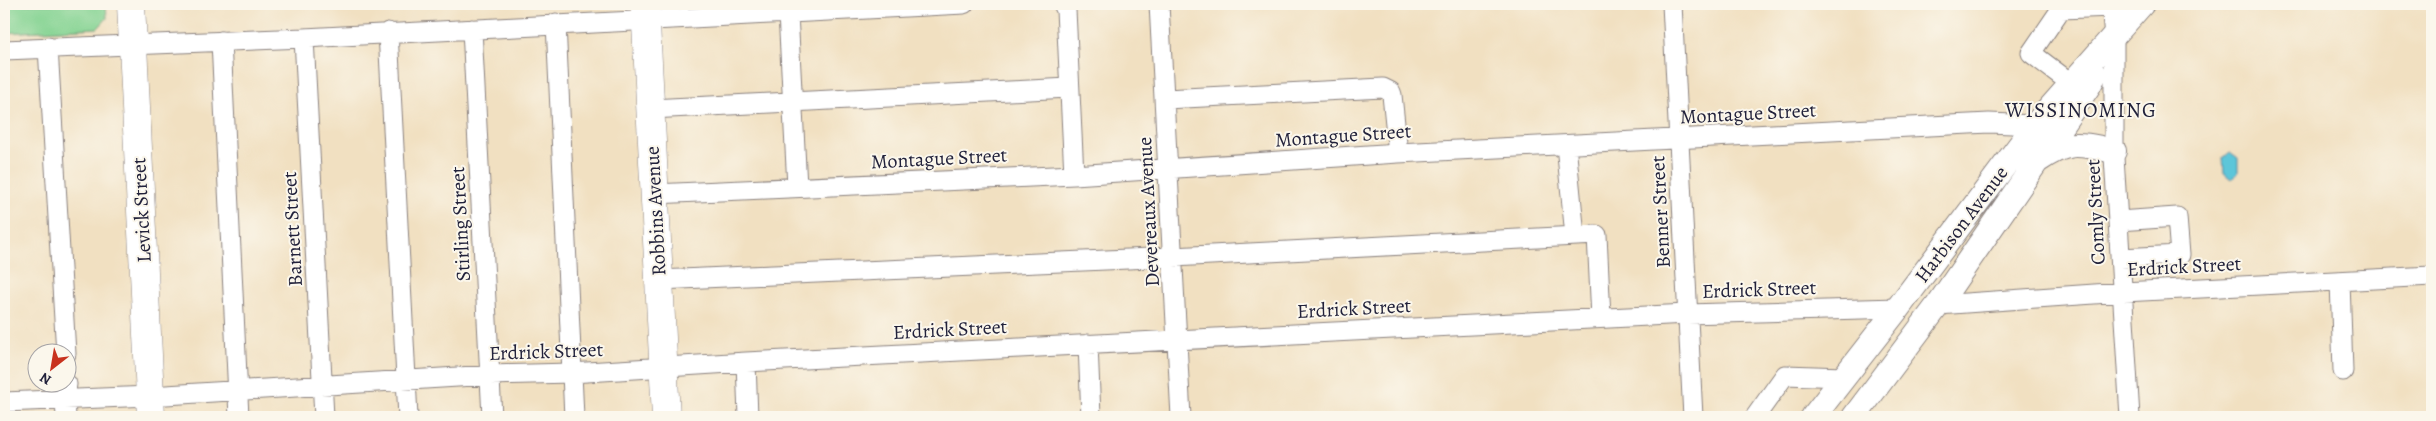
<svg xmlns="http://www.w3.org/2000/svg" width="2436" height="421" viewBox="0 0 2436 421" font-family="Alegreya,serif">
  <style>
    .green { fill: #84d392; stroke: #537a66 }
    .water { fill: #5dc6d9; stroke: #40748a }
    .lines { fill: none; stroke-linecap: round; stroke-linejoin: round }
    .minor-casing { stroke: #8a817e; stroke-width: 21 }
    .major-casing { stroke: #8a817e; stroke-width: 26 }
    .highway-casing { stroke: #8a817e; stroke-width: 29 }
    .minor { stroke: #fff; stroke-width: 19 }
    .major { stroke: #fff; stroke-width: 24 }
    .highway { stroke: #fff; stroke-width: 28 }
    .labels { text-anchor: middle; stroke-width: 4; stroke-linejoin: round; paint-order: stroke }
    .street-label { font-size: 20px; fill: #22223b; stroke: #fbf7ec }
    .neighbourhood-label { font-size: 21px; letter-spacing: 1px; fill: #22223b; stroke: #fbf7ec }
  </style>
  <rect width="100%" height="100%" fill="#fbf7ec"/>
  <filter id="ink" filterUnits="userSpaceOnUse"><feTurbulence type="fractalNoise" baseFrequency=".02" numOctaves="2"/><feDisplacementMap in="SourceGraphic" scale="10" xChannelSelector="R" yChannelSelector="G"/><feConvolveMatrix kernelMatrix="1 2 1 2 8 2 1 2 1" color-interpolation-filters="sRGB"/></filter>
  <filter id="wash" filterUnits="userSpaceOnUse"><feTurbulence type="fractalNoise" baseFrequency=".0096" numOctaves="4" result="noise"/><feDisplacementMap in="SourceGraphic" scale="20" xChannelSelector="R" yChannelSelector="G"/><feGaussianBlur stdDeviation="1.12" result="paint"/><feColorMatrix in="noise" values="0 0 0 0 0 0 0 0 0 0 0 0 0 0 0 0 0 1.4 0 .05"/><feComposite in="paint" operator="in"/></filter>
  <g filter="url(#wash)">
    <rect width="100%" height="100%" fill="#f1e0c1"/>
    <!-- green -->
    <path class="green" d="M4,4H106L107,18L98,28L4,33Z"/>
    <!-- water -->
    <path class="water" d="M2230,152L2238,158V173L2231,179L2224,173L2223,158Z"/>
  </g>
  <g filter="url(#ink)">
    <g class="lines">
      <defs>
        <path id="minor" d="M1063,4L1066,10L1074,175
          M1159,4L1181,417
          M1672,4L1693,417
          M2060,4L2061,9L2112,7
          M2111,4L2114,37V157L2130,417
          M2061,9L2031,53L2072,84
          M788,13L797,187
          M556,23L574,417
          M472,29L492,417
          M388,32L408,417
          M304,38L324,417
          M221,41L239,417
          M48,47L66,354
          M4,50L304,38L964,4
          M1165,99L1383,88L1391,92L1392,95L1398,153
          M650,109L1069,88
          M1566,145L1575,236
          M654,194L1074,175L1398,153L1989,123L2035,125
          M2118,221L2177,217L2180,255L2120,258
          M659,280L1173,257L1597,235L1601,318
          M2340,281L2343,371
          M1938,305L2123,292L2432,276
          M1088,344L1091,417
          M746,362L748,417
          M4,402L150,396L490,375L571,373L746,362L1687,314L1898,308
          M66,417L65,399L67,384
          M1755,417L1785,375L1844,377"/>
        <path id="major" d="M2039,160C2069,139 2080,144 2114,151
          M1813,417L1898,308L2035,125L2142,4
          M1854,417L1938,305L2088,87L2095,74"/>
        <path id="highway" d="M131,4L151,417
          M645,4L666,417"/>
      </defs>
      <!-- minor casing -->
      <use href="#minor" class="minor-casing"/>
      <!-- major casing -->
      <use href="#major" class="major-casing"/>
      <!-- highway casing -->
      <use href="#highway" class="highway-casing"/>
      <!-- minor -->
      <use href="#minor" class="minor"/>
      <!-- major -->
      <use href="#major" class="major"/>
      <!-- highway -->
      <use href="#highway" class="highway"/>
    </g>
  </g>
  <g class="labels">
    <!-- street labels -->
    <g class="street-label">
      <text transform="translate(1748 113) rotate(-3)" y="7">Montague Street</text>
      <text transform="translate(1343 135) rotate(-4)" y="7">Montague Street</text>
      <text transform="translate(939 158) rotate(-3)" y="7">Montague Street</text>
      <text transform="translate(141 210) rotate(-93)" y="7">Levick Street</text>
      <text transform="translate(655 211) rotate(-93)" y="7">Robbins Avenue</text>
      <text transform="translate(1148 212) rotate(-93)" y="7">Devereaux Avenue</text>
      <text transform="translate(1660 212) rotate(-93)" y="7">Benner Street</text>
      <text transform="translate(2095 212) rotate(-93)" y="7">Comly Street</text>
      <text transform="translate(460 224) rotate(-93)" y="7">Stirling Street</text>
      <text transform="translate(1961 224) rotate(-53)" y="7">Harbison Avenue</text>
      <text transform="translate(292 229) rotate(-93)" y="7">Barnett Street</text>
      <text transform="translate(2184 266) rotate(-3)" y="7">Erdrick Street</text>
      <text transform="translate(1759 289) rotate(-2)" y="7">Erdrick Street</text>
      <text transform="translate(1354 308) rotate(-3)" y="7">Erdrick Street</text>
      <text transform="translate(950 329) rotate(-3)" y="7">Erdrick Street</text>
      <text transform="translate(546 351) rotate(-2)" y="7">Erdrick Street</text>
    </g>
    <!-- neighbourhood labels -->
    <g class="neighbourhood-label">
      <text x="2081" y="117">WISSINOMING</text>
    </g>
  </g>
  <!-- margin -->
  <rect width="2436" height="421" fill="none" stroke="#fbf7ec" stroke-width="20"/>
  <!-- north arrow -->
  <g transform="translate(52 368) rotate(211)"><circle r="24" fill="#fbf7ec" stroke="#a4a2a5"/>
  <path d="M0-4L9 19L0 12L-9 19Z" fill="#c8321e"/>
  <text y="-8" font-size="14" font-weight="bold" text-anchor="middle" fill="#22223b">N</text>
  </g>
</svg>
